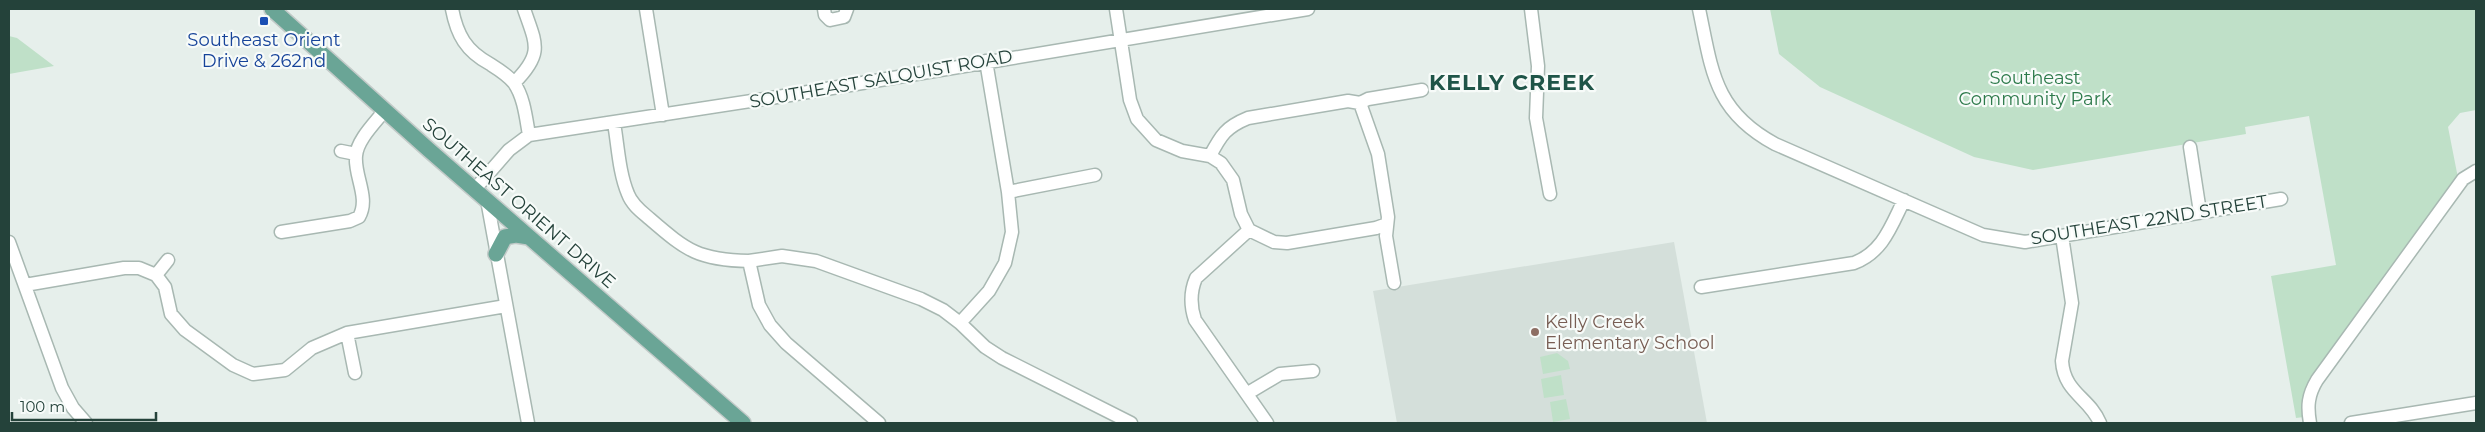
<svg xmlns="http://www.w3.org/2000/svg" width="2485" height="432" viewBox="0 0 2485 432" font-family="Montserrat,sans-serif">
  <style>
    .built { fill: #d4dfda }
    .green { fill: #bfe0c8 }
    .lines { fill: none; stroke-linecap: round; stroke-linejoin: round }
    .minor-casing { stroke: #a8b8b2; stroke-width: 15 }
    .major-casing { stroke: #c2cac8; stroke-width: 18 }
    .minor { stroke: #fff; stroke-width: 12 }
    .major { stroke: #6aa596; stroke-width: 15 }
    .transit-dot { fill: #1a4fb4; stroke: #f7fbf9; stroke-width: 2 }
    .education-dot { fill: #8d6e63; stroke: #f7fbf9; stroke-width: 2 }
    .labels { text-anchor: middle; stroke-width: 4.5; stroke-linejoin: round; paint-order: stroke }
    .transit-label { font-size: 18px; fill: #164399; stroke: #f7fbf9 }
    .park-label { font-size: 18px; fill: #2d7a4b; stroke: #f7fbf9 }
    .street-label { font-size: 18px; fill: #24423a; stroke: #f7fbf9 }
    .education-label { font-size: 18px; fill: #785e54; stroke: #f7fbf9; text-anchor: start }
    .district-label { font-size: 22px; font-weight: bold; letter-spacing: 1px; fill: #1f5548; stroke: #f7fbf9 }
  </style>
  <rect width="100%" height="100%" fill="#e6efeb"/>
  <!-- built -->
  <path class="built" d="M1674,242L1707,423H1397L1373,291Z"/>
  <!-- green -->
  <path class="green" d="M1770,9H2476V110L2460,113L2448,127L2458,178L2309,381L2304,394V417L2296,418L2271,276L2336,265L2309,116L2245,127L2246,134L2033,170L1974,157L1820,87L1779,54Z
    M9,36L17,38L54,66L9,74Z
    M1557,353L1568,361L1570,369L1543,374L1540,357Z
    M1561,375L1564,395L1544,398L1541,379Z
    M1566,399L1570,419L1553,422L1550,402Z"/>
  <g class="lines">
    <defs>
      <path id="minor" d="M452,9C457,35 466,51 490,64C498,69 508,75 514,83C524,97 526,118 529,135
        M646,9L663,115
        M824,9L825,15L830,20L844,17L847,9
        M1116,9L1130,100L1137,119L1156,140L1182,151L1210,156L1221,163L1233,180L1241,214L1249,230
        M1531,9L1538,66L1536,118L1550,194
        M1699,9C1712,71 1714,111 1775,144L1983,235L2025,242L2281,199
        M514,83C544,53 536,44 524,9
        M1360,103L1378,154L1388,217L1386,236L1394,283
        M614,123C618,146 619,173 628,194C632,205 642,212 650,219C687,251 699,260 749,261L759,305L770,325L786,343L879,423
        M2190,147L2200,212
        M341,151L356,154
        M1210,156C1221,135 1226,127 1248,118L1348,101L1360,103L1368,99L1422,90
        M475,189L509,150L529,135L790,95L1308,9
        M1008,192L1095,175
        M487,200L528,423
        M1249,230L1196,278C1190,292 1190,305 1195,320L1267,423
        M1249,230L1274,242L1287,243L1376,228L1387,224
        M281,232L350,221L359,217C370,198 354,176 356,156C357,140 375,123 385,110
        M2062,236L2072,303L2062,361C2064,393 2090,398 2100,423
        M9,242L62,388L73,408L86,423
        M749,261L782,256L816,261L921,299L943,310L960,323L985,347L1002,358L1131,423
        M156,275L168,260
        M25,285L124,268H139L156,275L165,287L171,314L185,330L233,365L253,374L285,370L312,348L347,333L506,306
        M1701,287L1854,263C1883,252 1891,226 1904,200
        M960,323L989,291L1005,263L1012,232L1008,192L986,61
        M347,333L355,373
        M1248,393L1280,374L1313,371
        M2310,423C2307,406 2308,395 2317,380L2463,179L2476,171
        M2351,423L2476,403"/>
      <path id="major" d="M272,9L429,150L743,423
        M496,254L505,237L516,235L529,237"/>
    </defs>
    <!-- minor casing -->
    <use href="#minor" class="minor-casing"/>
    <!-- major casing -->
    <use href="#major" class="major-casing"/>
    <!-- minor -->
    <use href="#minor" class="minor"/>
    <!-- major -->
    <use href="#major" class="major"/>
  </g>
  <!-- markers -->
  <rect class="transit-dot" x="259" y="16" width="10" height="10" rx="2.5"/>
  <circle class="education-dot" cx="1535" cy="332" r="5"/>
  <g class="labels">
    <!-- transit labels -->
    <g class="transit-label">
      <text x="264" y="46">Southeast Orient<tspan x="264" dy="21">Drive &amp; 262nd</tspan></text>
    </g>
    <!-- park labels -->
    <g class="park-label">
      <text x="2035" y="84">Southeast<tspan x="2035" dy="21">Community Park</tspan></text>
    </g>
    <!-- street labels -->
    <g class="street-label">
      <text transform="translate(881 79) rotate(-10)" y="6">SOUTHEAST SALQUIST ROAD</text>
      <text transform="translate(519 203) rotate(41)" y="6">SOUTHEAST ORIENT DRIVE</text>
      <text transform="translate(2149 220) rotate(-9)" y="6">SOUTHEAST 22ND STREET</text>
    </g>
    <!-- education labels -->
    <g class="education-label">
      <text x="1545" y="328">Kelly Creek<tspan x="1545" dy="21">Elementary School</tspan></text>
    </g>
    <!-- district labels -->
    <g class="district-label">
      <text x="1512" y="90">KELLY CREEK</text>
    </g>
  </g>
  <!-- border -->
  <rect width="2485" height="432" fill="none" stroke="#24423a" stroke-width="20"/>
  <!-- scale -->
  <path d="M12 412v8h144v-8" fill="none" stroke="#24423a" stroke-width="2.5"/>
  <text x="20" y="412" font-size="15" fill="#24423a" stroke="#f7fbf9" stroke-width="4" paint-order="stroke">100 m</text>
</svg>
